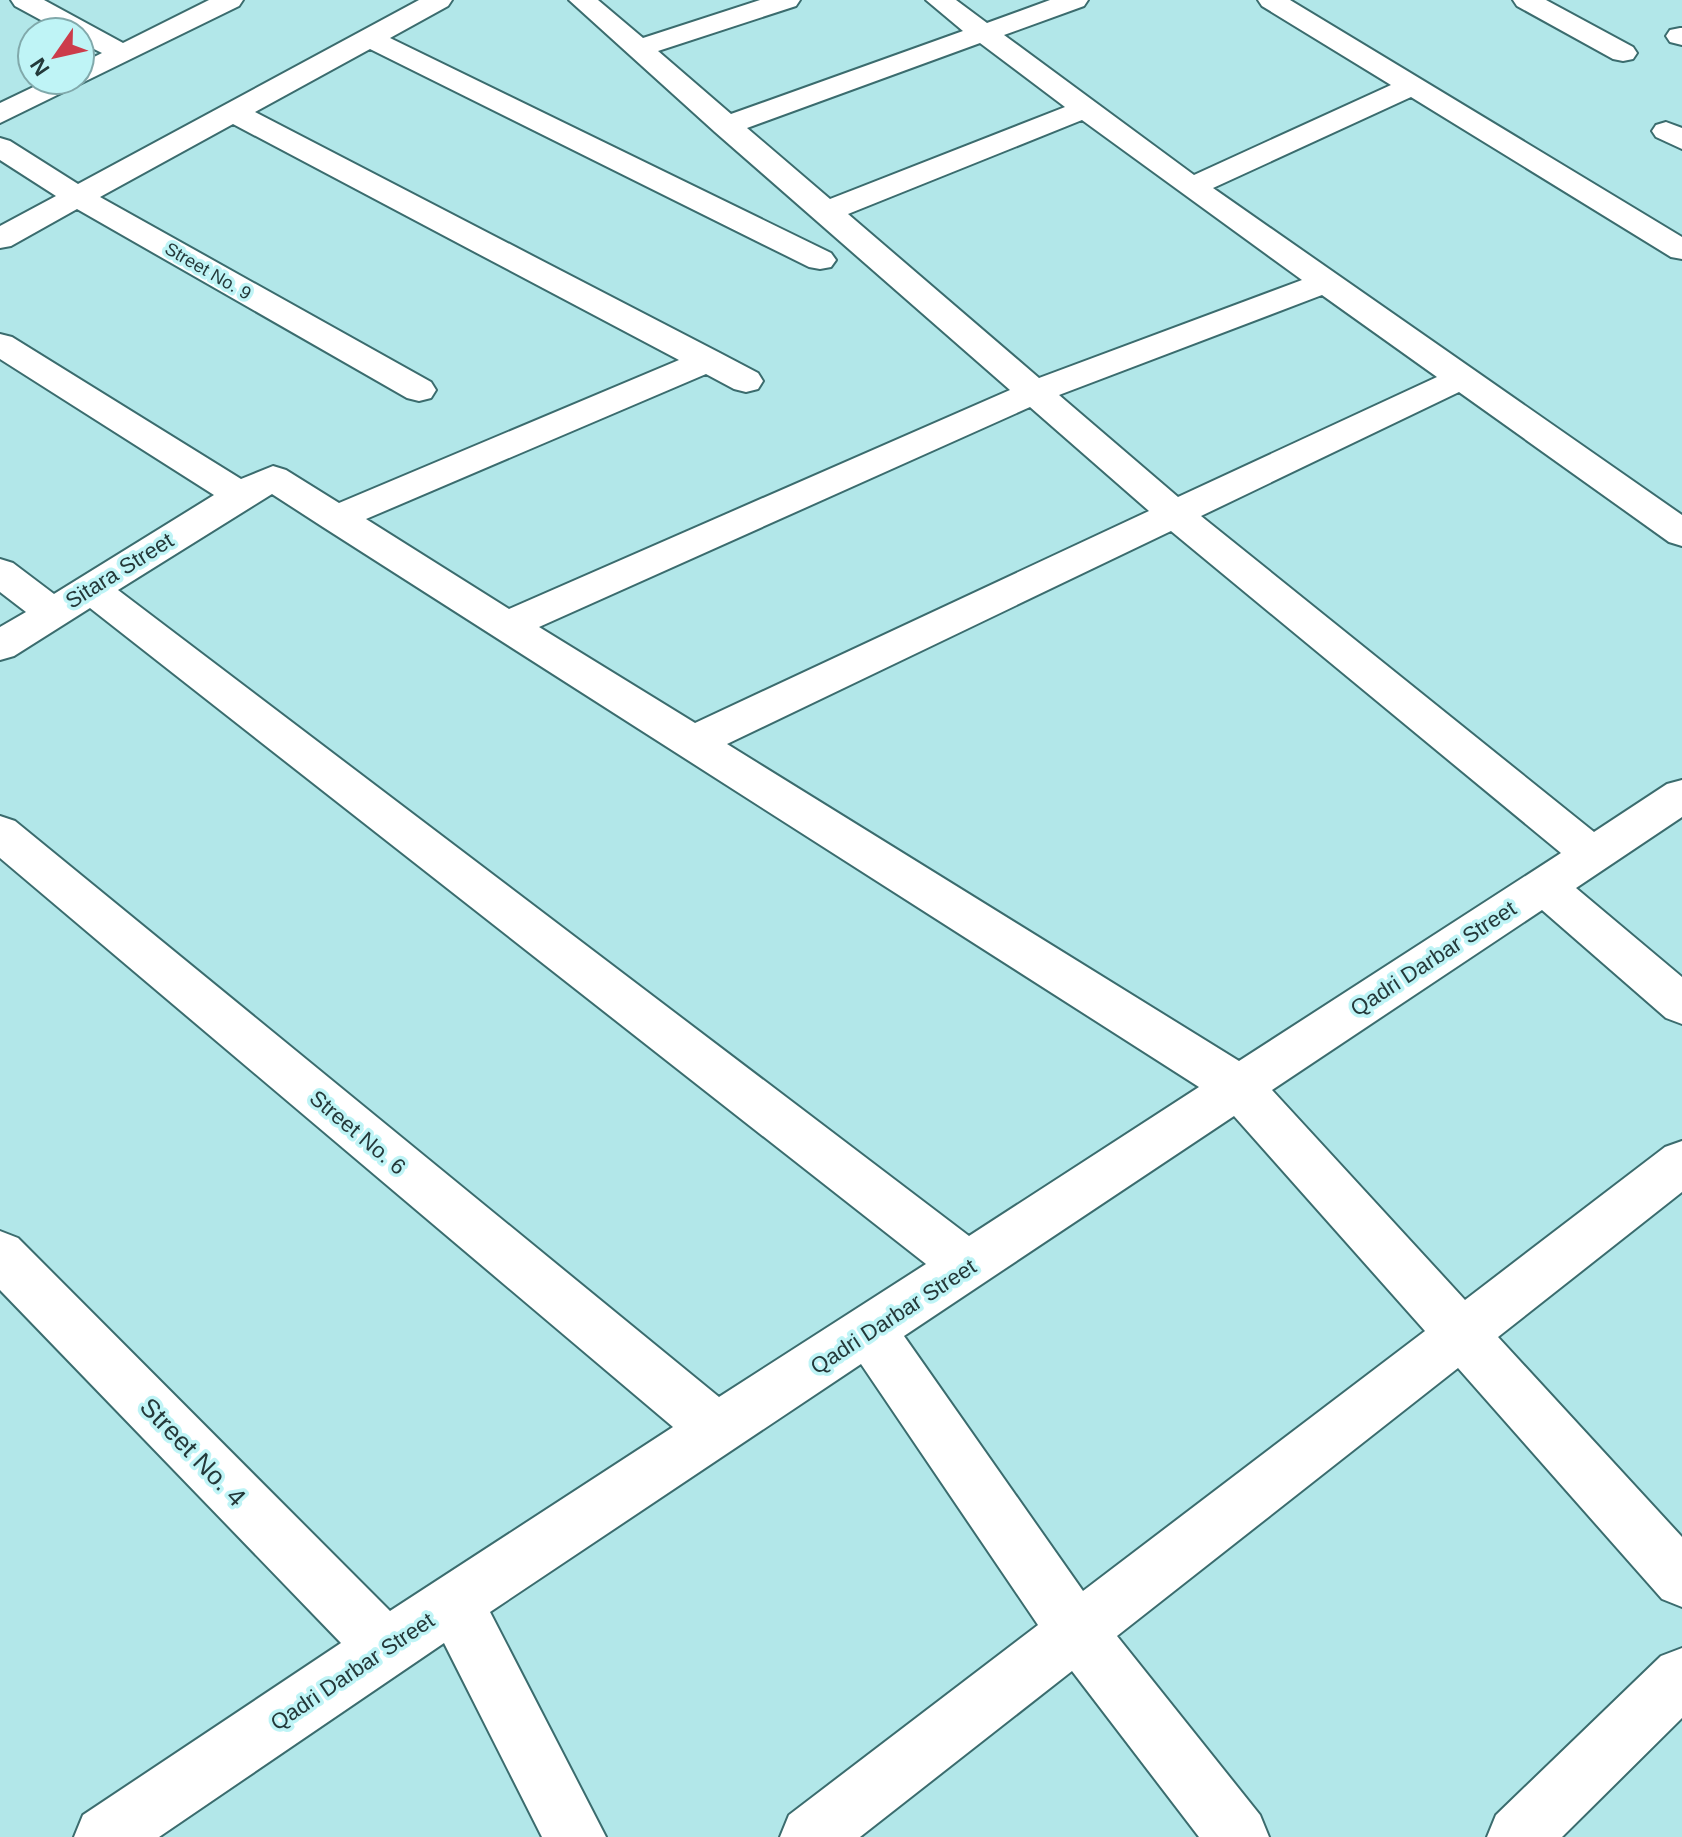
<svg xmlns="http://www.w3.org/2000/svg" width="1682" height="1837" viewBox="0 0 1682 1837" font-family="Arial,sans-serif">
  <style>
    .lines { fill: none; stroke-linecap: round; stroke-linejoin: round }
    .minor-casing { stroke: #3b6c6e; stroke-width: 4 }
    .minor { fill: #fff; fill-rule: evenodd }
    .labels { text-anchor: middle; stroke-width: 7; stroke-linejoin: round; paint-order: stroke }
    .far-street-label { font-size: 18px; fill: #24393a; stroke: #bff4f6 }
    .street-label { font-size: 22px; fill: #24393a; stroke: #bff4f6 }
    .near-street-label { font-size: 26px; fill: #24393a; stroke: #bff4f6 }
  </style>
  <rect width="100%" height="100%" fill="#b2e7e9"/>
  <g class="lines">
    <defs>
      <path id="minor" d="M11,0H44L123,43L209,0H243L239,6L0,123V103L48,80H80V64L102,53L80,42V32H63L15,6Z
        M419,0H452L448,6L390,38L831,253L836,260L831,267L820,269L809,267L370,49L255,112L720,353L758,373L763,381L758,389L746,392L734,389L706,374L366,519L509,609L1010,390L715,132L569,0H598L643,38L760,0H800L796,6L658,51L731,114L963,31L926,0H956L987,23L1050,0H1088L1084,6L1004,35L1194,175L1391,85L1262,6L1258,0H1290L1682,237V259L1671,257L1411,97L1213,188L1682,515V546L1669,542L1459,392L1201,516L1594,832L1667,784L1682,780V817L1576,888L1682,977V1024L1666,1018L1542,910L1272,1090L1465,1300L1665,1147L1682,1141V1192L1498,1337L1682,1537V1607L1662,1599L1458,1368L1117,1636L1260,1815L1269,1837H1199L1072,1671L860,1837H780L789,1815L1038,1625L861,1364L490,1612L606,1837H542L444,1643L159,1837H74L83,1815L341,1643L0,1290V1231L18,1238L390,1611L673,1427L0,858V816L15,821L719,1397L926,1264L90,608L14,656L0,660V627L26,612L0,592V559L13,563L54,594L214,495L0,359V334L12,337L241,479L273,466L286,470L339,503L679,360L233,124L100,197L431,382L436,390L431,398L419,401L407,398L77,209L11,246L0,248V226L56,196L0,160V138L10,141L78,184ZM980,43L1065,107L830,199L747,128ZM1082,120L1302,280L1039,378L848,214ZM1322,295L1437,377L1178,497L1059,395ZM1030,407L1149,511L695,723L539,627ZM272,494L323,527L1199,1087L969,1236L118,590ZM1171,531L1561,853L1239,1061L727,744ZM1234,1116L1425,1331L1083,1591L904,1336Z
        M1513,0H1546L1633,47L1637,53L1633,59L1623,61L1613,59L1517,6Z
        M1680,28H1682V45L1670,42L1666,36L1670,30Z
        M1666,122L1682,128V149L1656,137L1652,131L1656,125Z
        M1682,1648V1718L1562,1837H1487L1496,1815L1661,1656Z"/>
    </defs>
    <!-- minor casing -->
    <use href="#minor" class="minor-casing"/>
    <!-- minor -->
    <use href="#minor" class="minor"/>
  </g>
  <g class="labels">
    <!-- far-street labels -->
    <g class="far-street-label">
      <text transform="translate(208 271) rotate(30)" y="6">Street No. 9</text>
    </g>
    <!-- street labels -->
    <g class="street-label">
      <text transform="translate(119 570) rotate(-32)" y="8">Sitara Street</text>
      <text transform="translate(1433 958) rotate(-33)" y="8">Qadri Darbar Street</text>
      <text transform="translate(358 1132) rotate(40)" y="8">Street No. 6</text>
      <text transform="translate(893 1316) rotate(-33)" y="8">Qadri Darbar Street</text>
      <text transform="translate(352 1671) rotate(-34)" y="8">Qadri Darbar Street</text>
    </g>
    <!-- near-street labels -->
    <g class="near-street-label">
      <text transform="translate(193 1452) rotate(46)" y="9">Street No. 4</text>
    </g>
  </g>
  <!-- north arrow -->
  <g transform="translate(56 56) rotate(236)"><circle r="38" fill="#bff4f6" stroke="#81a9ab" stroke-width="2"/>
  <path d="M0-6L14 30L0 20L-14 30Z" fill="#cc3c4b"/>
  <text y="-12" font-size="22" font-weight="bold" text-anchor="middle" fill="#24393a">N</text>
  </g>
</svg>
